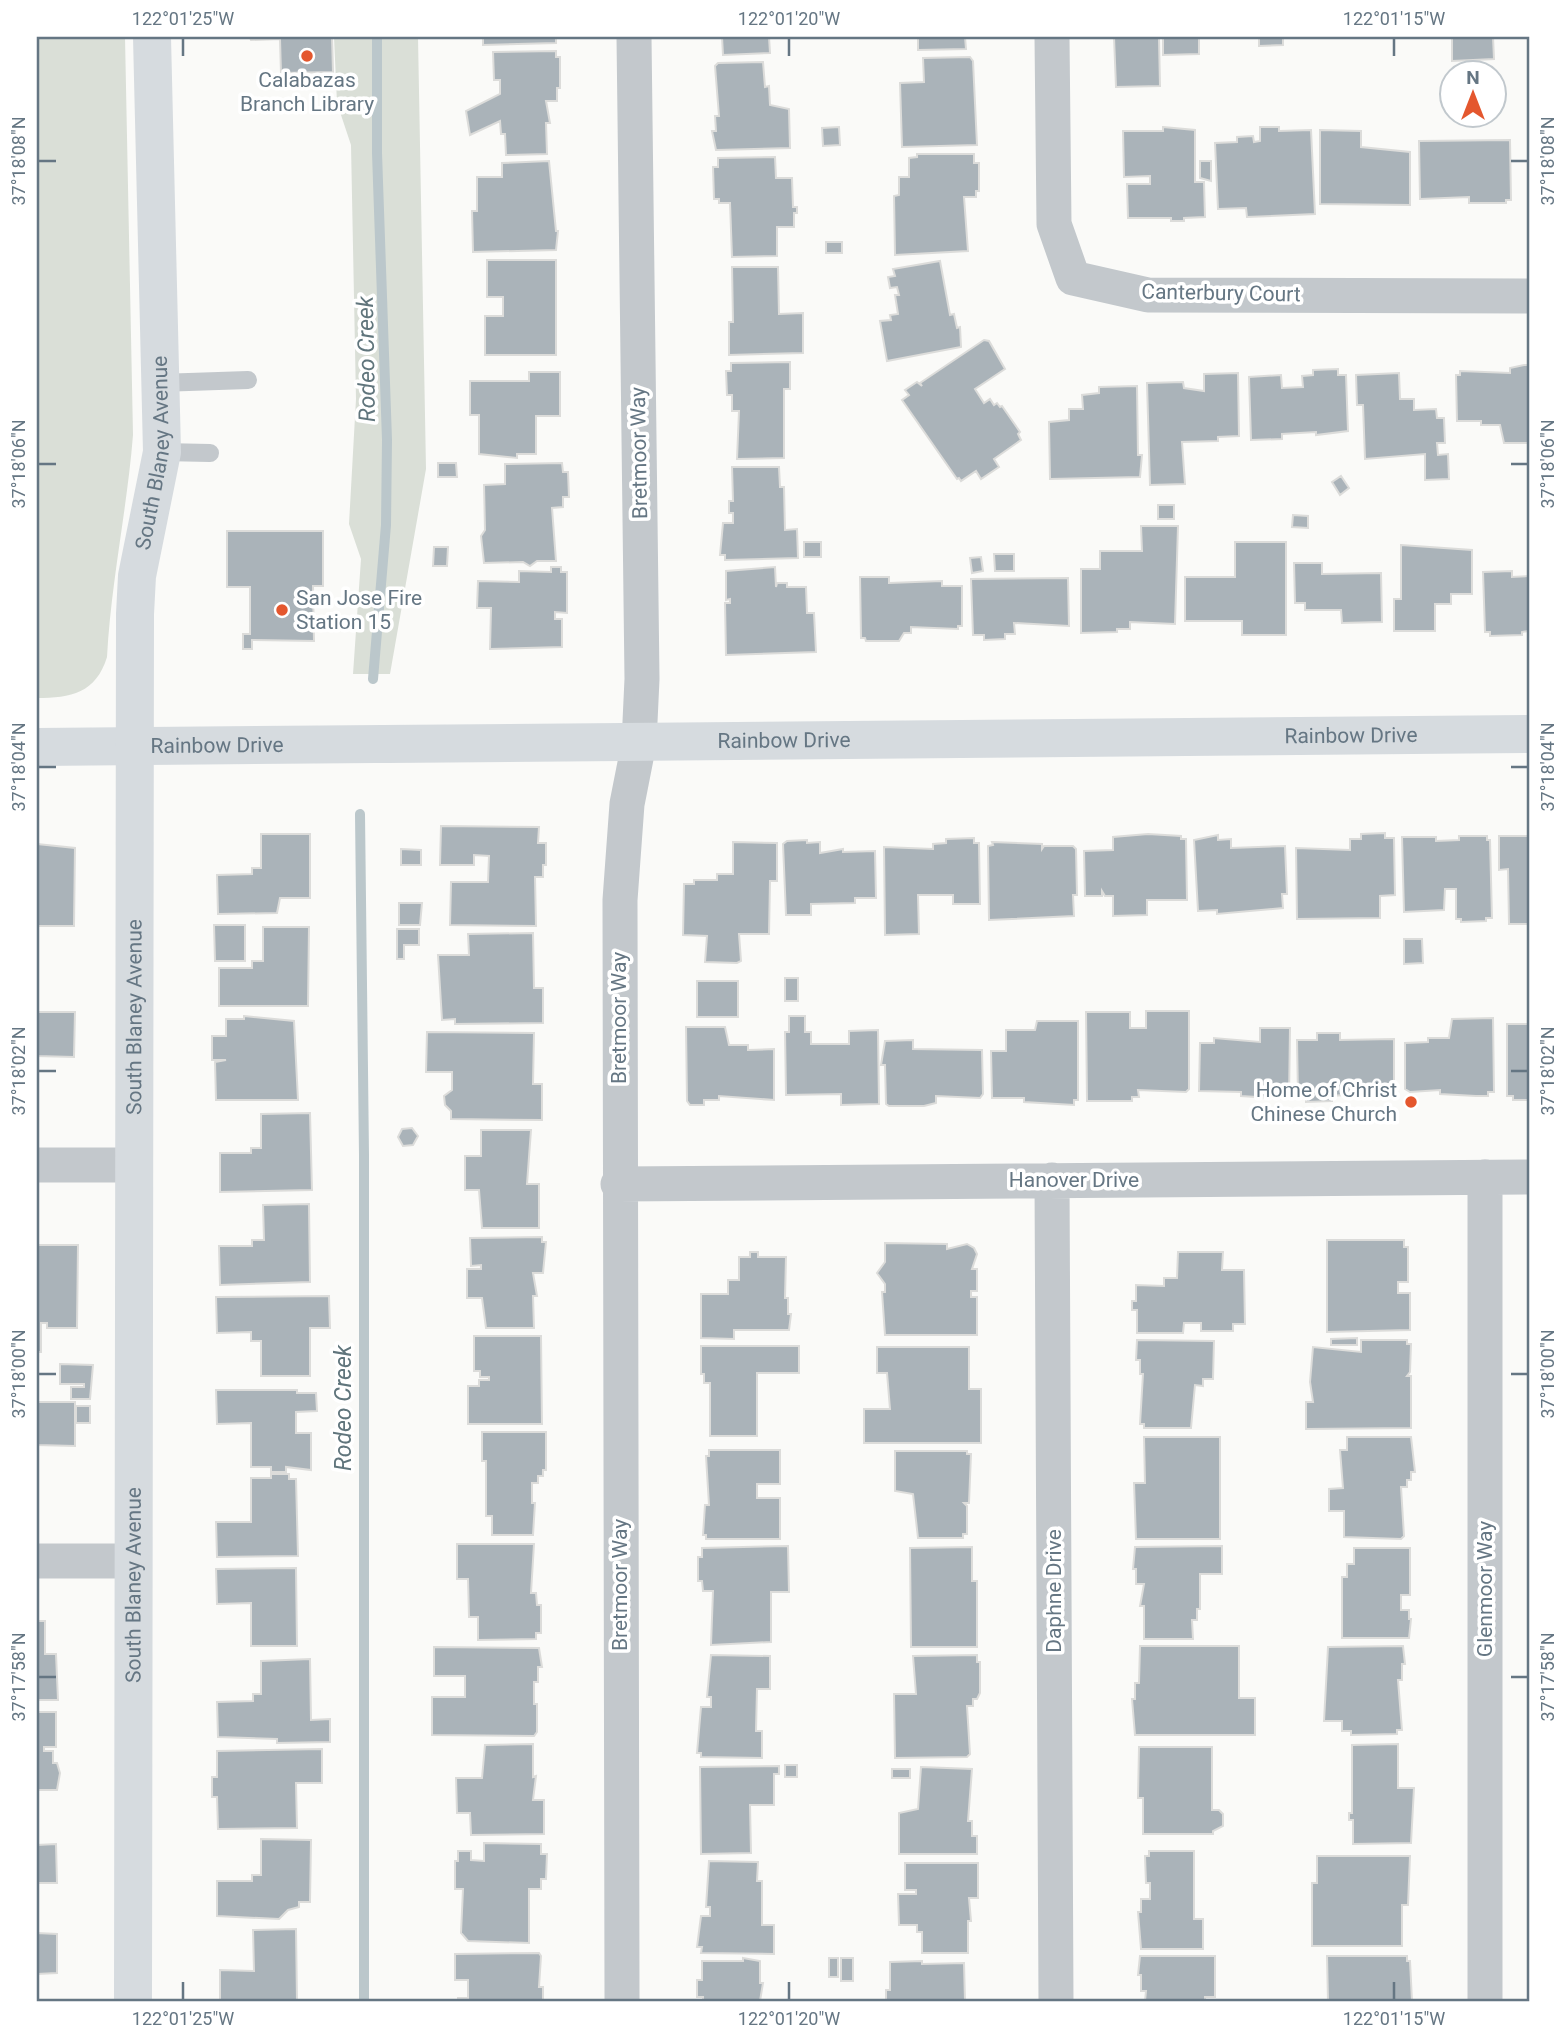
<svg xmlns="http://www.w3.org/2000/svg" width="1567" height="2038" viewBox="0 0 1567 2038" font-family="Roboto,sans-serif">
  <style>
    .green { fill: #dadfd7 }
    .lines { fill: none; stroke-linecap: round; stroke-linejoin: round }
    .stream { stroke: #bbc7cb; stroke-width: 10 }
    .building { fill: #aab3b9; stroke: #dcdcda; stroke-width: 2 }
    .lane { stroke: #c3c8cc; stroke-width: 18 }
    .street { stroke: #c3c8cc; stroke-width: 35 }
    .secondary { stroke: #d6dbdf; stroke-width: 38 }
    .ticks { fill: none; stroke: #657683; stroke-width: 2.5 }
    .poi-dot { fill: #e4572e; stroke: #fff; stroke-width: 2.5 }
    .labels { text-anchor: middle; stroke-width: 7; stroke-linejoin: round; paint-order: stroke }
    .poi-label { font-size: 21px; fill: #657683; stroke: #fff }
    .street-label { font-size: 21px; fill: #657683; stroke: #fff }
    .water-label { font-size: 23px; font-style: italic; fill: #60757c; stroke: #fff }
    .neatline { fill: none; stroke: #657683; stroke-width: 2.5 }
    .ticks-label { font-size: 18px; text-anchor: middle; fill: #657683 }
  </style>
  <rect width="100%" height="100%" fill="#fafaf8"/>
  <!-- green -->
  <path class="green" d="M37,37H125L133,435C127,510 111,582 107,657C96,693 71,698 37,698Z
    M334,37H418L426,469L390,674H353L361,559L349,524L356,399L351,145L337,103Z"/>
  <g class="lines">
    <!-- stream -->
    <path class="stream" d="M373,679L386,525L387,440L377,153V37
      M360,814L364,1155V2001"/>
  </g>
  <!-- building -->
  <path class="building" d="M250,37H332L333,72L281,73L280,39L251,40Z
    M483,37H559V38H556V43L483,45Z
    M722,37H769L770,53L723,55Z
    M918,37H965L966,49L918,50Z
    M1114,37H1199V54L1163,55V38H1159L1160,86L1116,87Z
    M1259,37H1283V45L1259,46Z
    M1452,37H1493L1494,59L1452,61Z
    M556,51V57H560V88H557V101H546L550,123H546L547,154L506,155L505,134H501L500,121L470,135L466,111L500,94V80H494L493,52Z
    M970,57L973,61L977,145L902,147L900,83L924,82L923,58Z
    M763,62L765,87L769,86L770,105L789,109L790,148L716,150L712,131H716L715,116H719L715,66L718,63Z
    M839,127L840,145L823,146L822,128Z
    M1163,127L1195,130V182H1204L1205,217L1184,218V221H1171V218H1128L1127,184H1150V176L1124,177L1123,131H1163Z
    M1260,127H1279V131L1311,130L1315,214L1247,217L1246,208L1218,209L1215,143L1237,142V137L1253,136L1254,142L1260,141Z
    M1320,130L1361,131V147L1410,152V205L1320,204Z
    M1510,140L1511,200H1506V203H1469V197L1420,199L1419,141Z
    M917,154H974V163H979V191H976V197H964L968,251L895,255L894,196L899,195V177H909V158L917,157Z
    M775,157L776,178H792L793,207H797V213H794V227H777V256L732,257L730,203H719V199H714L713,167H718V158Z
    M549,161L556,231H558L556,250L473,252L472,211H477V177H502V163Z
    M1200,161H1211V181L1200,178Z
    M826,242H842V253H826Z
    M487,260H556V355H485V316H503V297H487Z
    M940,261L950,315L954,314L957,328L960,327L961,347L887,361L880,321L891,320L890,315L898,314L895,295H899L897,287L890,288L888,277L895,276L893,269Z
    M732,267H778L779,314L803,313V353L729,355V322H733Z
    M984,340L989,341L1005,369L975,389L984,403L990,399L994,405L997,403L1000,407L1002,406L1020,432L1018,434L1021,440L994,459L999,467L981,479L976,471L961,481L959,478L957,479L902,400L909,395L905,390L917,382L922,386L920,383Z
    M790,362V389H784V458L737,459L739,411H732V395H727L726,371H731V363Z
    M1524,365H1530V443H1504L1500,425H1481V421H1457L1456,375H1460V371L1510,373V368Z
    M1338,369V375H1346L1348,431L1316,435V432L1282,434V439L1251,440L1249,377L1281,375L1282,388L1303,387L1302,376L1313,375V370Z
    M529,372H560V416H536V454H517V458L479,454V415H470V381H529Z
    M1238,373L1239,436L1218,437V441L1182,442L1185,484L1150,485L1147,383L1183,382L1184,388L1204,391V374Z
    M1399,373L1400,399H1414V410L1436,409L1437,418H1444L1445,443H1437L1438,455L1448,454L1449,479L1425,480V454L1365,459L1363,405H1357L1356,375Z
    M1137,386L1138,455H1142L1140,477L1050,479L1049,422L1069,420V409H1083L1082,395L1099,393V387Z
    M438,463H456L457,477H438Z
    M562,463L563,472H568L569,497H563V507L552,508L556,561H537L530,566L523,562L484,563L481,536L485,530L484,485L505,484V464Z
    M732,467H779L780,487H784L785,530L797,529L798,558L725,560V555H720L723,523H733V513H729V501H733Z
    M1341,476L1349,488L1340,495L1332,482Z
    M1158,505H1174V519H1158Z
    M1293,515L1308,516V528L1292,527Z
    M1141,526H1178L1175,624L1130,622V629H1117V632L1081,633V569H1100V551H1142Z
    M227,531H323V586H313L314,641L252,640V649H243V634H250V587H227Z
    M804,542H821V557H804Z
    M1235,542H1286V635H1242V621H1185V577H1235Z
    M1401,545L1472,550V594H1451V604H1435V631H1394V599H1401Z
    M434,547H448L447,566H433Z
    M994,554H1014V571H995Z
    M981,557L983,571L972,573L970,558Z
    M1294,563H1322V574L1381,573L1382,622L1342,623L1341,610H1305V603H1295Z
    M551,567H561V572H567V613L555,612V619H562V647L490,649L491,608H477L478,581L519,582V571L551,572Z
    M775,567L776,587L777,583H787V587H806L807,613H814L816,652L726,655L725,603H730V599L726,600V571Z
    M1512,571V577L1530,576V572V627L1528,631L1522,632V635L1490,636V632H1485L1483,572Z
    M860,577H889V583L942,581V586H962V626H958V629L911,627V633H904L899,641H866L865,638H861Z
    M1068,578L1069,626L1014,623L1015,634H1005V639L984,640V635H973L971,579Z
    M441,826L539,827L538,843H546V865H543V877H535L536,926L450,925L451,882H488L489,856L474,855V865H440Z
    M1385,833V838H1394L1395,895L1380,896V918L1297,919L1296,848L1350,850V839H1361V834Z
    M261,834H310V898H280L277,913L218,914L217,875L252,874V868H261Z
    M1148,834L1181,836V839H1186L1187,900H1147V915L1113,916V896H1105L1102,891V896H1085L1084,851L1113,850V837Z
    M1218,835V840L1231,839V848L1285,846L1287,894H1282L1283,908L1217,914V910L1198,911L1194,840Z
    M1459,836H1487V840H1490L1492,918H1486V921L1461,922V919H1456V889H1445L1444,910L1404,912L1402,837H1436V841L1459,840Z
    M1499,836H1530V924H1509L1508,869L1499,870Z
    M974,838V843H979L980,904H953V895H918L919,934L885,935L884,847L933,849V844L946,843V839Z
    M807,840V843L820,842V853L843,849V852L875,851L876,898H855V903L811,904V915H786L783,844L787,841Z
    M733,842L777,843V881H770L769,934H739L741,961L737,963L705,962L707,936L683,935L684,884H694V880H717V874H733Z
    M992,842L1042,844V849L1044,846H1073L1076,849L1077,895H1073L1074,916L989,920L988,846L993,845Z
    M37,844L75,848L74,926H37Z
    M401,849L421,850V865H401Z
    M399,903H422L420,925H399Z
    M214,925H245V961H215Z
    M263,927H309L308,1006H219V968H252V961H263Z
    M397,929H419V945H404V959H397Z
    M533,933L534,988H543V1023L455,1024V1019L442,1020L438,955H469L468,934Z
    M1404,939H1422L1423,963L1404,964Z
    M785,978H798V1001H785Z
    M697,981H738V1017H697Z
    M1146,1011H1189V1089L1186,1092L1138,1090L1139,1097H1132V1101H1087L1086,1012H1130V1028H1146Z
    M37,1012H75L74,1057L37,1056Z
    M244,1016L294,1021L298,1100H216L215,1062L226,1060H212V1036H226V1019H244Z
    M789,1016H805V1032H811V1044H849V1031L878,1030L879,1104L841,1105V1094L786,1095L785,1032H789Z
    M1493,1018L1494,1092H1488V1096H1476L1440,1094V1090L1410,1092L1405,1089V1043L1428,1042V1038H1449L1452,1019Z
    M1037,1021H1078V1100H1074V1105L1024,1102V1098H992L991,1051H1006V1030H1035Z
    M1507,1024H1530L1528,1100H1513V1096H1507Z
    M686,1027H725L729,1045H748V1050L774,1049V1100L719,1096V1100H704V1105H690L687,1101Z
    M1260,1028H1290L1289,1099L1241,1096V1092L1199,1091L1200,1043H1214V1038L1260,1042Z
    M427,1032L534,1033L533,1084H542V1120L451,1119V1111L445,1105L444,1096L452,1090V1072H426Z
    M1317,1033H1340V1040L1394,1039V1091L1332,1096V1101L1306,1102V1096H1298L1297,1040H1317Z
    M913,1040V1049L982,1050L983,1094L980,1098L936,1096V1103L924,1106H889L886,1104L885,1065H881L885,1041Z
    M310,1113L312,1190L220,1192V1153H251V1148H261V1114Z
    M412,1128L418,1136L413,1145L403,1146L398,1137L402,1129Z
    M481,1130H531L527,1184H539V1228H482L479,1190H465V1156H481Z
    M309,1204L310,1282L220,1285L219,1246H252V1240H264L263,1205Z
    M542,1237V1242H546L543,1273H533L537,1296H533L534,1328H486L482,1298H467V1269H481V1265L471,1266L470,1238Z
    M1327,1240H1404V1247H1408V1282H1398V1293H1410V1330L1327,1332Z
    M885,1243L947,1244V1249L967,1244L974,1248L977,1254L972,1269H977V1291H971V1297H977V1335H885L882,1292H885V1284L877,1273L885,1262Z
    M37,1245H78L77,1328H47V1323H41V1352H37Z
    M750,1252H758V1257H786L785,1298H788V1314H791L789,1330H734V1339L701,1338V1294H728V1280H739V1257H750Z
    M1178,1252H1223L1222,1270H1244L1245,1324H1233V1331H1201V1323H1184L1183,1333H1137V1310H1132V1301H1136V1285L1164,1286V1278H1177Z
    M329,1296L330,1328H310V1376H261V1341H251V1332L217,1333L216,1297Z
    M474,1336H541L542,1424H468V1386H479V1380H489V1377H480V1371H474Z
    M1357,1338V1345H1331V1339Z
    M1137,1340L1214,1341L1213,1379H1203V1386L1195,1385L1191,1428H1144V1424H1140L1143,1374H1140V1360H1136Z
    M1361,1340H1407V1344H1411L1410,1372L1407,1376H1411V1428L1306,1429V1402H1313L1310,1382L1313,1347L1361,1352Z
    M701,1346H799V1373H757V1436H710V1383H704V1374H701Z
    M877,1347H969V1389H981V1443H864V1409H890L887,1373H877Z
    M60,1364L93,1365L90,1399H71V1387H84V1384H60Z
    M216,1390H297V1393H316L317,1411L296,1412V1433H311V1470L286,1467V1472H271V1467H251V1423L217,1424Z
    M37,1402H75V1446L37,1445Z
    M76,1406H90V1423H76Z
    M482,1432H546V1470H543V1476H538V1483H532V1503H535L533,1535H492V1516H486V1461H482Z
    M1144,1437H1220V1539H1136L1134,1483H1145Z
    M1347,1437H1411L1415,1472H1411V1480H1407V1487H1401L1404,1536L1401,1539L1344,1537V1511H1329V1489L1343,1488L1340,1450H1347Z
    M709,1450H780V1484H757V1498H780V1539H706V1535H703L705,1505H709L706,1456H709Z
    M895,1451H967V1454H971L969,1503H964L967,1506V1534H963V1538H918L913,1494L895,1491Z
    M271,1474H289V1479H296L298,1556L217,1557L216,1522H251V1478H271Z
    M457,1544H534L531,1593H536L537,1605H541V1633H536V1639L478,1640V1617H469L468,1579H457Z
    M788,1546L789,1592H771V1642L711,1645L713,1591H703L702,1581H698V1557H702V1548Z
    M1222,1546V1574H1200V1609H1197V1620H1192L1193,1639H1144V1606H1140L1144,1584H1136V1569H1133L1135,1547Z
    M972,1547V1581H977V1647H911L910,1548Z
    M1354,1548H1410V1595H1401V1610H1409V1619H1411L1409,1638H1342V1577H1347V1564H1354Z
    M296,1568L297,1646H251V1603L217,1604L216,1569Z
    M37,1621H45V1654H56L58,1700H37Z
    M1140,1646H1239V1698H1255V1735H1135L1132,1699H1135V1683H1139Z
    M1403,1646L1405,1664H1402V1680H1398L1402,1730H1397V1734L1351,1735V1731H1342V1721H1324L1328,1647Z
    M434,1647L539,1648L542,1667H538V1682H534V1704H537V1732L534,1736L432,1735V1697H465V1676H434Z
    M711,1655L770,1656V1689H757L756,1731H762V1758L701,1757V1753H697L701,1707H711V1697H707Z
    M977,1655V1662H980V1693L977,1699H973V1706H967L970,1754L967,1757L895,1758L894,1694H916L913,1656Z
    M310,1659L311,1720L330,1719V1742L277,1743V1739L218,1737L217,1702L253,1701V1694H261V1661Z
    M37,1712H56V1747H44V1751H53V1763H57L60,1773L57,1790H37Z
    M533,1744V1777L536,1776L533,1800H544V1834L471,1835L470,1813H457L456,1778H482L485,1745Z
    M1398,1744V1788H1414L1411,1843L1353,1844V1820H1349V1813H1352V1745Z
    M1139,1747H1212V1810H1219L1223,1814V1826L1213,1831V1834H1143V1798H1138Z
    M322,1749V1783H296L297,1828L218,1829L217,1797H212V1777H217V1751Z
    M785,1765H797V1777H785Z
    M779,1766V1774H774V1805H750L751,1853L701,1854L700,1767Z
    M921,1767L972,1769L968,1821H972V1836H977V1854H899V1813L918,1809Z
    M892,1769H910V1778H892Z
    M261,1839L311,1840L310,1902H299V1907L288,1910L279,1919L217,1916V1881H252V1875H261Z
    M484,1843L541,1844V1854H547L546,1879H541V1889H529V1943L468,1941L461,1933L463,1889H455V1861H458V1851H471V1860L484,1861Z
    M56,1844L57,1883H37V1845Z
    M1149,1851H1194V1919H1203V1949H1141L1138,1912H1141V1899H1150V1883H1146L1145,1856H1149Z
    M1317,1856H1410L1408,1905H1402V1946H1312V1883H1317Z
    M709,1861L758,1862L757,1881H762V1925H774V1954L701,1953L702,1947H697L701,1916H710V1907H706Z
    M905,1863H978V1898H969L971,1921H968V1953H922V1932H917V1925H899L898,1894H916V1890H905Z
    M296,1929L297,2001H220V1970L254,1971L253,1930Z
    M37,1933L57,1934V1973L37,1974Z
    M539,1953L541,1956L539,1987H543V2001H458V1998H468V1980H455V1954Z
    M1140,1956H1215V1997H1205V2000L1197,2001H1145L1146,1991H1141V1975H1138Z
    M1327,1956H1407V1961H1410L1412,2001H1328Z
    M743,1958L760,1961V1983H763L760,2001H703V1997H697V1980H702V1961H743Z
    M829,1958H838V1977H829Z
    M841,1958H853V1981H841Z
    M922,1961V1964L964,1963L965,2001H886V1990H890V1962Z"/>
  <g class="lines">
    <!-- lane -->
    <path class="lane" d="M159,383L248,380
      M162,452L210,453"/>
    <!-- street -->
    <path class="street" d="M1052,37L1054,224L1073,278L1148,295L1530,296
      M37,1165H132
      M1485,1177V2001
      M1052,1180L1056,2001
      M618,1184L1530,1177
      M37,1561H132
      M622,2001L620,900L627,804L639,743L642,679L634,37"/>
    <!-- secondary -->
    <g class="secondary">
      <path id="s1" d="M37,747L1530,734"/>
      <path id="s2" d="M133,2001L135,614L137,576L162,452L152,37"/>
    </g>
  </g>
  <!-- ticks -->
  <path class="ticks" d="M183,38V56M789,38V56M1394,38V56M38,161H56M1511,161H1528M38,464H56M1511,464H1528M38,767H56M1511,767H1528M38,1071H56M1511,1071H1528M38,1374H56M1511,1374H1528M38,1677H56M1511,1677H1528M183,1982V2000M789,1982V2000M1394,1982V2000"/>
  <!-- markers -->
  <g class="poi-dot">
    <circle cx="307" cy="56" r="7"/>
    <circle cx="282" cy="610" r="7"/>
    <circle cx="1411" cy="1102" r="7"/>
  </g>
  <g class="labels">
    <!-- poi labels -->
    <g class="poi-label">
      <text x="307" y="87">Calabazas<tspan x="307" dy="24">Branch Library</tspan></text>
      <text x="296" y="605" text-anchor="start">San Jose Fire<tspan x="296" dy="24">Station 15</tspan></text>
      <text x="1397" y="1097" text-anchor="end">Home of Christ<tspan x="1397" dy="24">Chinese Church</tspan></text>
    </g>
    <!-- street labels -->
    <g class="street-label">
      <text transform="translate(1221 293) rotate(1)" y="7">Canterbury Court</text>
      <text dy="7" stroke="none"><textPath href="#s2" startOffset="1550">South Blaney Avenue</textPath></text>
      <text transform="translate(639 453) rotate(-91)" y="7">Bretmoor Way</text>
      <text dy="7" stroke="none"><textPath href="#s1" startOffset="1314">Rainbow Drive</textPath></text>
      <text dy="7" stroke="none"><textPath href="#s1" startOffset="747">Rainbow Drive</textPath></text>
      <text dy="7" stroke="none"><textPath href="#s1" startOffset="180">Rainbow Drive</textPath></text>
      <text dy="7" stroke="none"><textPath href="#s2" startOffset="984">South Blaney Avenue</textPath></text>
      <text transform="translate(619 1018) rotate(-90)" y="7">Bretmoor Way</text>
      <text x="1074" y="1187">Hanover Drive</text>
      <text dy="7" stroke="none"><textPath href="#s2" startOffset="416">South Blaney Avenue</textPath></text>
      <text transform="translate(620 1585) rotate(-90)" y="7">Bretmoor Way</text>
      <text transform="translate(1485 1589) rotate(-90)" y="7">Glenmoor Way</text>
      <text transform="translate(1054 1591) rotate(-90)" y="7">Daphne Drive</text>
    </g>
    <!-- water labels -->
    <g class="water-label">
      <text transform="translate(366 359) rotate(-91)" y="8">Rodeo Creek</text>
      <text transform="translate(343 1408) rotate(-90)" y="8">Rodeo Creek</text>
    </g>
  </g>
  <!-- border -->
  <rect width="1567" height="2038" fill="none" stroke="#ffffff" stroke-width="77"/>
  <!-- north arrow -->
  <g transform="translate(1473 94)"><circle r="33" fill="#ffffff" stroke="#c1c8cd" stroke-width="2"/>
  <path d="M0-5L12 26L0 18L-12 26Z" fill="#e4572e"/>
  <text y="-10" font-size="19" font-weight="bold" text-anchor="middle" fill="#657683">N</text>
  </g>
  <rect x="38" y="38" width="1490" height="1962" class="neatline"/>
  <g class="ticks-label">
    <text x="183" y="25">122°01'25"W</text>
    <text x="789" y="25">122°01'20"W</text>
    <text x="1394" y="25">122°01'15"W</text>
    <text transform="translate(19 161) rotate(-90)" y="6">37°18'08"N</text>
    <text transform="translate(1548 161) rotate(-90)" y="6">37°18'08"N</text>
    <text transform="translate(19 464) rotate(-90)" y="6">37°18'06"N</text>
    <text transform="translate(1548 464) rotate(-90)" y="6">37°18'06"N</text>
    <text transform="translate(19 767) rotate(-90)" y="6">37°18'04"N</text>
    <text transform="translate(1548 767) rotate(-90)" y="6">37°18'04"N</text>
    <text transform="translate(19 1071) rotate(-90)" y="6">37°18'02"N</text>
    <text transform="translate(1548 1071) rotate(-90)" y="6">37°18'02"N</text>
    <text transform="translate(19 1374) rotate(-90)" y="6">37°18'00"N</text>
    <text transform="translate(1548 1374) rotate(-90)" y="6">37°18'00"N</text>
    <text transform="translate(19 1677) rotate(-90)" y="6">37°17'58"N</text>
    <text transform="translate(1548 1677) rotate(-90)" y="6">37°17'58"N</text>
    <text x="183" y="2025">122°01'25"W</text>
    <text x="789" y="2025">122°01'20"W</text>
    <text x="1394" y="2025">122°01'15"W</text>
  </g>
</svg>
